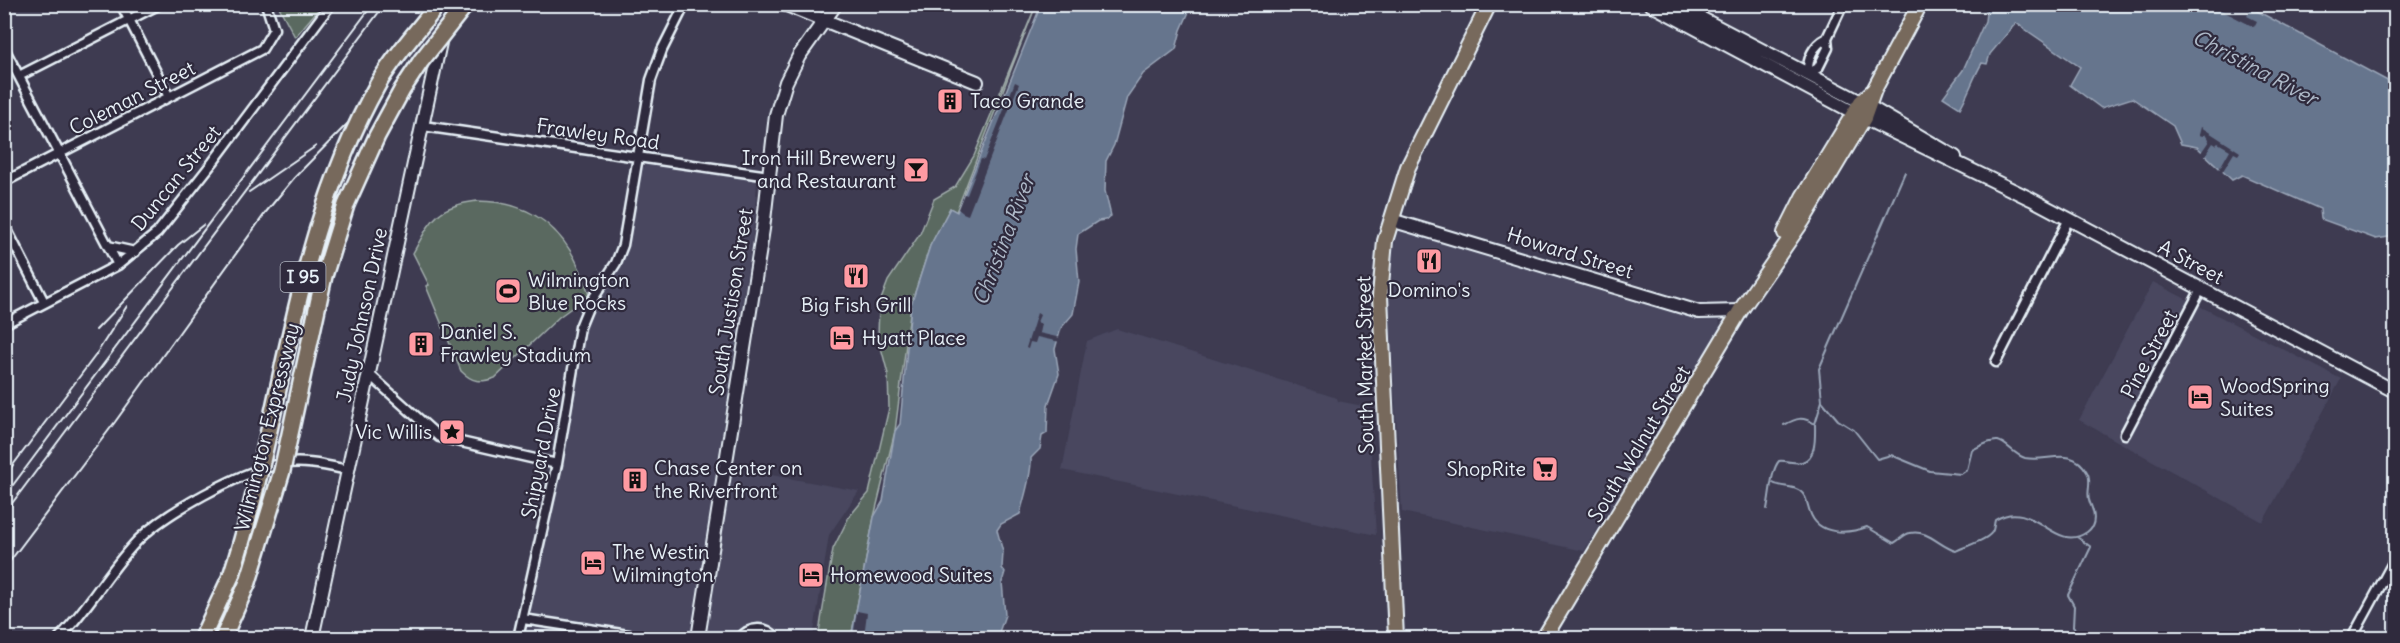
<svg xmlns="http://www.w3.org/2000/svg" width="2400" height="643" viewBox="0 0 2400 643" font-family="Delius,sans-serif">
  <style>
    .built { fill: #48475f }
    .green { fill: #5a6960; stroke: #a1adac; stroke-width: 1.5 }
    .water { fill: #66748d; stroke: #9aa6b8; stroke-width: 1.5 }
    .pier { fill: #3e3b51 }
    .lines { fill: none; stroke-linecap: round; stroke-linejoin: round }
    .stream { stroke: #9aa6b8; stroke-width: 2 }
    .street-casing { stroke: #e8f1f8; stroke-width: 13 }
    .secondary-casing { stroke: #e8f1f8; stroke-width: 16 }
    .primary-casing { stroke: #e8f1f8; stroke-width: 18 }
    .highway-casing { stroke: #e8f1f8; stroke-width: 20 }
    .street { stroke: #2f2a3d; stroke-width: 8 }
    .secondary { stroke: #2f2a3d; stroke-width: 12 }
    .primary { stroke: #77695c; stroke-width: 14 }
    .highway { stroke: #77695c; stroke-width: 15 }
    .rail { stroke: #e8f1f8; stroke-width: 2 }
    .highway-bridge-casing { stroke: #e8f1f8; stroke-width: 20; stroke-linecap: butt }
    .highway-bridge { stroke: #77695c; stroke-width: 15 }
    .labels { text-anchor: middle; stroke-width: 4.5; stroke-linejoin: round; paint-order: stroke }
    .shield { fill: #2f2a3d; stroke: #b0b5c0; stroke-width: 1.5 }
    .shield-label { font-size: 18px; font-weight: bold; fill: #e8f1f8 }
    .street-label { font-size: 20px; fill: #e8f1f8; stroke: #2f2a3d }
    .poi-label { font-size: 20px; fill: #e8f1f8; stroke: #2f2a3d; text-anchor: start }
    .water-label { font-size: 21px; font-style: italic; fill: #aeb9c8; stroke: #2f2a3d }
  </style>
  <rect width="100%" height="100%" fill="#3e3b51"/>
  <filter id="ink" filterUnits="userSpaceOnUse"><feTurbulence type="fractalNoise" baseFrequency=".0167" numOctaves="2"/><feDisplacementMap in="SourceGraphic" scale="12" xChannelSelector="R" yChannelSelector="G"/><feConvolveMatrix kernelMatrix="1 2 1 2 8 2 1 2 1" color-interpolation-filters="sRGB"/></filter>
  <g filter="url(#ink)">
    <!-- built -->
    <path class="built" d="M646,165L757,180L754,230L717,465L859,491L829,535L813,638H523L559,473L585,325L592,308L619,268L628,247L641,169Z
      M1406,218L1694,306L1718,307L1720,327L1584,551L1402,512L1389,305L1393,251L1397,235Z
      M2153,282L2341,379L2263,522L2079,420Z
      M1117,329L1337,398L1338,401L1368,407L1376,535L1062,470L1087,341Z"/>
    <!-- green -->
    <path class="green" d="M278,5H322L295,37Z
      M1036,5L956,212L950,208L930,246L911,305L895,431L874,517L851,638H818L833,549L849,517L869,493L889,408L888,374L878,336L879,305L888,281L920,234L934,199L955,187L974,156Z
      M477,201C540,201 573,238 589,295L559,317L495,378C480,383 472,382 461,371L426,286L429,285L413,253C432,219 436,206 477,201Z"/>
    <!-- water -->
    <path class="water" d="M1041,5H1192L1181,30L1176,49L1143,74L1127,97L1114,145L1106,161L1105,191L1111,216L1105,220L1098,221L1078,234L1076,249L1079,282L1073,314L1061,328L1055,349L1059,374L1048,405L1047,433L1042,436L1040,449L1031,458C1032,474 1024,497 1020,514L1001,524L997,530L1003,552L1002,568L1005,572L1002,582L1005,615L997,638H851L874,517L883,501L895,431L900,424L911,305L930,246L950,208L957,212Z
      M1987,5H2246L2395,85V236L2376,239L2321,219L2320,209L2242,175L2232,180L2197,147L2181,144L2173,126L2132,98L2101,108L2070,85L2080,67L2016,23L1990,54L1987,64L1982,63C1973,78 1969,93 1960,108L1943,97L1963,70L1985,21Z"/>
    <!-- pier -->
    <path class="pier" d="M2211,5H2246L2252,7L2247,16L2257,21L2254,27Z
      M1015,82L1019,84L968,215L963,213L958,209L964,194L967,195L981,159L984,160Z
      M2201,127L2240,152L2238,155L2234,153L2221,174L2218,171L2230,150L2218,143L2216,145L2213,143L2204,157L2200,154L2209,141L2205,134L2203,136L2199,135Z
      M1037,313L1040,315L1037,322L1041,324L1039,333L1061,338L1060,342L1037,337L1035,343L1030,342L1028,349L1026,348Z
      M857,611L867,613L864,636L866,638H853Z"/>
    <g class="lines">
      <!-- stream -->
      <path class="stream" d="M1784,425C1797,418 1802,416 1815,424L1822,401L1819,369L1905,172
        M1773,483C1782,488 1792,485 1800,491C1807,496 1807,504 1810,512C1818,536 1848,534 1867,527L1894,543C1900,540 1904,534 1910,533C1928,529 1940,547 1956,551C1965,546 1990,540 1993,530C1994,527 1994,524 1995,520C2034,496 2054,555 2087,532C2097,525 2094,512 2090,503C2085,493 2093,482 2087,472C2072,445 2047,463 2025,458C2014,455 2007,443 1998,441C1989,440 1979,447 1972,450L1967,470L1961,474L1930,471L1891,455L1877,459L1854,430L1838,420L1822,401
        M1767,509C1770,495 1771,470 1779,461C1786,460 1795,464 1802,462C1817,458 1815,435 1815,424
        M2077,537L2091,547L2068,595L2074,606L2073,627L2084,638"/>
      <defs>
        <path id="street" d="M121,4L169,97
          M4,48L118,265
          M1808,74C1807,59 1813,45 1827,38
          M1806,75L1818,68L1828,48L1827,38L1843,4
          M19,76L160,4
          M423,126L769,176
          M4,182L262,49L274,29L266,4
          M4,224L44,302
          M108,246L135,252
          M4,324L118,265L157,233L213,162L331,4
          M1996,362L2069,219
          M370,375L439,437L557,464
          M2125,434L2201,289
          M523,619L648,638
          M59,638C90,607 109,569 139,539C167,512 238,473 276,465C300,459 325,465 348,470
          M518,638L557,464L580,327L589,305L616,263L623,245L651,80L662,50L685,4
          M740,638C749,627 767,625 776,638
          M2352,638L2396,557"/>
        <path id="secondary" d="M784,4L977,82
          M1650,4L1864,118L2031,199L2396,392
          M1674,4L1861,102L1955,157
          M1391,220L1699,312L1740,311
          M312,638L441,38
          M698,638L763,229L776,115L786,82L799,56L836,4"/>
        <path id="primary" d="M1785,233L1803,197L1861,102L1874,90
          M1396,638L1380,296L1385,241L1408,167L1489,4
          M1544,638L1740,311L1803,220L1864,118L1874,90L1920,4"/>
        <path id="highway" d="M202,638L231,576
          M223,638L248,582"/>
      </defs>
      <!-- street casing -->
      <use href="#street" class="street-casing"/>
      <!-- secondary casing -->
      <use href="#secondary" class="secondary-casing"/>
      <!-- primary casing -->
      <use href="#primary" class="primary-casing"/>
      <!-- highway casing -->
      <use href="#highway" class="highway-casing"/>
      <!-- street -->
      <use href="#street" class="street"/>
      <!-- secondary -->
      <use href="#secondary" class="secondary"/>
      <!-- primary -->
      <use href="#primary" class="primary"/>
      <!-- highway -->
      <use href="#highway" class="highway"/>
      <!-- rail -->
      <path class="rail" d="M349,121L391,76L445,4
        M249,192L316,146
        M96,330L178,245L203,225
        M4,477L95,356L127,306
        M4,497L373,4
        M4,514L385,4
        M4,569L115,422L266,212L294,178L354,117"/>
      <defs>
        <path id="highway-bridge" d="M231,576C284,413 292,236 378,84C394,56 418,31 438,4
          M248,582L282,471L324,276L346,205L377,136L402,90L421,61L466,4"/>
      </defs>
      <!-- highway-bridge casing -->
      <use href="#highway-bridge" class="highway-bridge-casing"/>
      <!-- highway-bridge -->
      <use href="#highway-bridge" class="highway-bridge"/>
    </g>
  </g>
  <!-- icons -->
  <defs>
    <symbol id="building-square" viewBox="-11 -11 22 22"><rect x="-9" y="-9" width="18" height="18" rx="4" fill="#ff9aa2" stroke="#2f2a3d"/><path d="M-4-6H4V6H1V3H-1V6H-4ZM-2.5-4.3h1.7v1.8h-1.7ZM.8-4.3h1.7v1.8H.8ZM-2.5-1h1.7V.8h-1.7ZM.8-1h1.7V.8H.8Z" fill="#111"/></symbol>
    <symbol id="bar-square" viewBox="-11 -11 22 22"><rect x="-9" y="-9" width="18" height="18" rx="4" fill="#ff9aa2" stroke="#2f2a3d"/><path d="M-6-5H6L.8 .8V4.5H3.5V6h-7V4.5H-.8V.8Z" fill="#111"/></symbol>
    <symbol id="restaurant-square" viewBox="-11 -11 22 22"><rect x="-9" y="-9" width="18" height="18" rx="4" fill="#ff9aa2" stroke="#2f2a3d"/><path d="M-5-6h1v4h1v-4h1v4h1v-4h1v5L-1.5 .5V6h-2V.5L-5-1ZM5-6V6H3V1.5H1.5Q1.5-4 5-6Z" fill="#111"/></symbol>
    <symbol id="stadium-square" viewBox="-11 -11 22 22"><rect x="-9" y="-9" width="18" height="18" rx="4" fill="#ff9aa2" stroke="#2f2a3d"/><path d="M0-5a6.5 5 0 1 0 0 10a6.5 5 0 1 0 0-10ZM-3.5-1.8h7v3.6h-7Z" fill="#111"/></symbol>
    <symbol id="hotel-square" viewBox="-11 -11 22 22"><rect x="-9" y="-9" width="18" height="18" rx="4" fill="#ff9aa2" stroke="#2f2a3d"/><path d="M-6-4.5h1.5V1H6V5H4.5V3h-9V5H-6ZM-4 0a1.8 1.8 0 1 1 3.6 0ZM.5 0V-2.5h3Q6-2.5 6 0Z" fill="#111"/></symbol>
    <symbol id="sight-square" viewBox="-11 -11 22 22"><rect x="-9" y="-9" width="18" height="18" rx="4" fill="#ff9aa2" stroke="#2f2a3d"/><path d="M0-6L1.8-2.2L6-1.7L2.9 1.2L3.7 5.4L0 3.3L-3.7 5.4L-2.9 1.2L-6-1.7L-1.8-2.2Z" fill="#111"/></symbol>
    <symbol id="supermarket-square" viewBox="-11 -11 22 22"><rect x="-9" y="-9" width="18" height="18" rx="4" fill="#ff9aa2" stroke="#2f2a3d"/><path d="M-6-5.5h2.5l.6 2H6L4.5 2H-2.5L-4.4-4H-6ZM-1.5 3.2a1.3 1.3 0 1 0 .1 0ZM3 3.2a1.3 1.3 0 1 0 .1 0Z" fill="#111"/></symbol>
  </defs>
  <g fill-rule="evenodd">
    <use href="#building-square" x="935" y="86" width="30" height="30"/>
    <use href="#bar-square" x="901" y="155" width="30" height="30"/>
    <use href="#restaurant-square" x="1414" y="246" width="30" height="30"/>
    <use href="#restaurant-square" x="841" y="261" width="30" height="30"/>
    <use href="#stadium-square" x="493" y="276" width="30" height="30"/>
    <use href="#hotel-square" x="827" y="323" width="30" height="30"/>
    <use href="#building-square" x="406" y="329" width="30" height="30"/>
    <use href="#hotel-square" x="2185" y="382" width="30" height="30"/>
    <use href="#sight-square" x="437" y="417" width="30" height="30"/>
    <use href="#supermarket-square" x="1530" y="454" width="30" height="30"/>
    <use href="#building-square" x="620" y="465" width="30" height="30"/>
    <use href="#hotel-square" x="578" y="548" width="30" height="30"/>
    <use href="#hotel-square" x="796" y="560" width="30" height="30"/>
  </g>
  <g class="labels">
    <!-- shield labels -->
    <rect class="shield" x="280.5" y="262" width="45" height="30" rx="4.5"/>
    <g class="shield-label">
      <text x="303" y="283">I 95</text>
    </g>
    <!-- street labels -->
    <g class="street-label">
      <text transform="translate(132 98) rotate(-27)" y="7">Coleman Street</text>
      <text transform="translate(598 134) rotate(8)" y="7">Frawley Road</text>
      <text transform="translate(176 178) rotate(-51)" y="7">Duncan Street</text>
      <text transform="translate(1570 253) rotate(17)" y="7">Howard Street</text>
      <text transform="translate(2191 262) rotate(28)" y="7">A Street</text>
      <text transform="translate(731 302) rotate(-81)" y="7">South Justison Street</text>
      <text transform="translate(362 315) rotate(-78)" y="7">Judy Johnson Drive</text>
      <text transform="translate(2149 354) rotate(-62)" y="7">Pine Street</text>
      <text transform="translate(1365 365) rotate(-91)" y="7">South Market Street</text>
      <text transform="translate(267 427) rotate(-76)" y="7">Wilmington Expressway</text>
      <text transform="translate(1639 444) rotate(-59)" y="7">South Walnut Street</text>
      <text transform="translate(541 453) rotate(-79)" y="7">Shipyard Drive</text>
    </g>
    <!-- poi labels -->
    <g class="poi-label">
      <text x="970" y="108">Taco Grande</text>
      <text x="896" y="165" text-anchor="end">Iron Hill Brewery<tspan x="896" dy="23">and Restaurant</tspan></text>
      <text x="528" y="287">Wilmington<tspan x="528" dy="23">Blue Rocks</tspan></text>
      <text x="1429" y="297" text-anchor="middle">Domino's</text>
      <text x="856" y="312" text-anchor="middle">Big Fish Grill</text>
      <text x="440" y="339">Daniel S.<tspan x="440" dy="23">Frawley Stadium</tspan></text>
      <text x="862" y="345">Hyatt Place</text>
      <text x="2220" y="393">WoodSpring<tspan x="2220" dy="23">Suites</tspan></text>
      <text x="432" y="439" text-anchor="end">Vic Willis</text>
      <text x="654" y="475">Chase Center on<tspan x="654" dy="23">the Riverfront</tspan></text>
      <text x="1526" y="476" text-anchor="end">ShopRite</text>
      <text x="612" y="559">The Westin<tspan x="612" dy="23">Wilmington</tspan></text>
      <text x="830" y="582">Homewood Suites</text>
    </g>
    <!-- water labels -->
    <g class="water-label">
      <text transform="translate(2255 68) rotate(28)" y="7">Christina River</text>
      <text transform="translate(1004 240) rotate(-69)" y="7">Christina River</text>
    </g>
  </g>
  <!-- margin -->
  <rect width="2400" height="643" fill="none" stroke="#2f2a3d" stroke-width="24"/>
  <rect x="12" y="12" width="2376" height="619" fill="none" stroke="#e8f1f8" stroke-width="2" filter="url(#ink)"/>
</svg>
